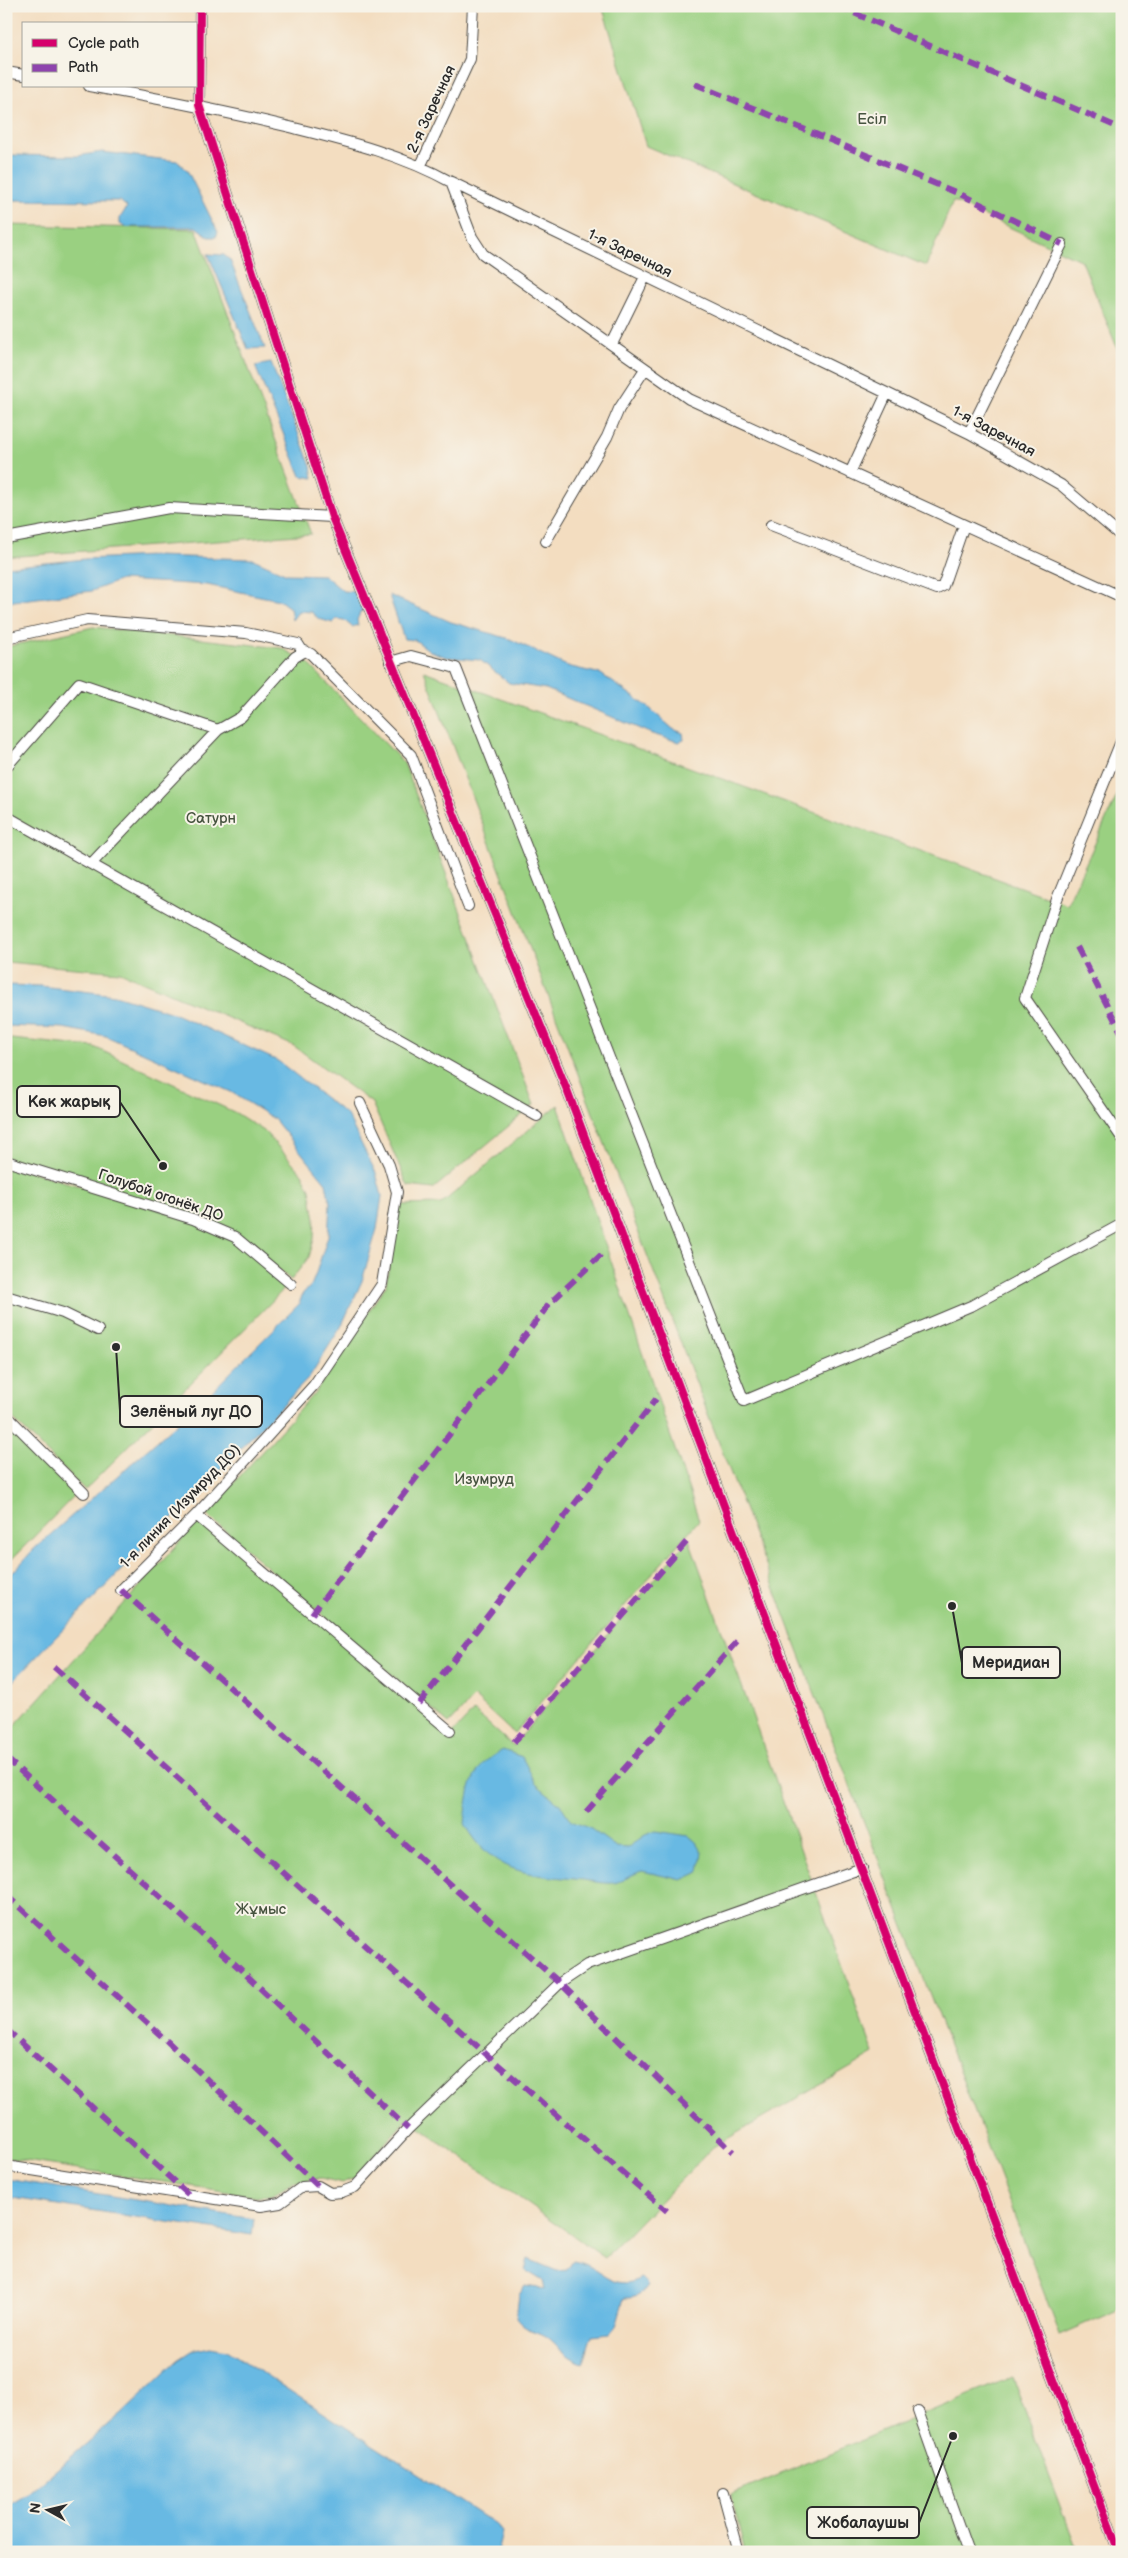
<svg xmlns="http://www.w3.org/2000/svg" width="1128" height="2558" viewBox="0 0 1128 2558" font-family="'Balsamiq Sans',sans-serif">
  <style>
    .green { fill: #9ad081; stroke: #627e56 }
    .water { fill: #68b9e3; stroke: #4a7287 }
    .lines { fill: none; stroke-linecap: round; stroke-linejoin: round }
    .minor-casing { stroke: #494641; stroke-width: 12 }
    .minor { stroke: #fff; stroke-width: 10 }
    .quiet { stroke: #8e44ad; stroke-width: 6; stroke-dasharray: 12 6; stroke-linecap: butt }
    .cycleway-casing { stroke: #f7f3e8; stroke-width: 11 }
    .cycleway { stroke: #d6006c; stroke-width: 8 }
    .labels { text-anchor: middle; stroke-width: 4; stroke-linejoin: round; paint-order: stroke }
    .street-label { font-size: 15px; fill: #2b2b2b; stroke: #f7f3e8 }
    .park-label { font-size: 15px; fill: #475440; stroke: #f7f3e8 }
    .leader { fill: none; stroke: #2b2b2b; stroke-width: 2 }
    .callout-dot { fill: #2b2b2b; stroke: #f7f3e8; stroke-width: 2 }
    .callout { fill: #f7f3e8; stroke: #2b2b2b; stroke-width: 2 }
    .callout-label { font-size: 16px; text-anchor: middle; font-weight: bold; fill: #2b2b2b }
  </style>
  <rect width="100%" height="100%" fill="#f7f3e8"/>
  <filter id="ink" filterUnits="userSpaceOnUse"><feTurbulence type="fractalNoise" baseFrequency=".02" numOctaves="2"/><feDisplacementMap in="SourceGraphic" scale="10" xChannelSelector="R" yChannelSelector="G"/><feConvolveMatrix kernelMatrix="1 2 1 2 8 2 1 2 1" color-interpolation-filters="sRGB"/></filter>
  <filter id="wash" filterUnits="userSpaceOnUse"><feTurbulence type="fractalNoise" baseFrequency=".0096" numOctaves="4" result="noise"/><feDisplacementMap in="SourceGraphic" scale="20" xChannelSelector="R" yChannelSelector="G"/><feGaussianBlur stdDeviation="1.12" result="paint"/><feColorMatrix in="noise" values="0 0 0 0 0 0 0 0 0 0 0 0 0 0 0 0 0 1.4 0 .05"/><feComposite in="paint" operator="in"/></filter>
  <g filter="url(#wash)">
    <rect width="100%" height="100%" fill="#f3ddc0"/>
    <!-- green -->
    <path class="green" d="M602,6H1122V360L1082,261L953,201L926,266L646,146Z
      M6,225L196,229L311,534L6,557Z
      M93,627L281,648L307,662L404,763L534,1105L433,1189L408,1186L372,1103L294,1046L120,972L6,962V647Z
      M424,671L1067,904L1122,785V2308L1060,2335Z
      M11,1039L94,1047L236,1113L264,1131L302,1173L310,1189L315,1220L314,1239L309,1257L291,1280L235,1234L6,1159V1040Z
      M558,1105L699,1520L514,1734L474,1697L449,1724L206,1514L316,1391L386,1285L398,1205L441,1204Z
      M6,1164L195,1221L234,1238L290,1283L85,1490L6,1412Z
      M6,1422L77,1493L6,1565Z
      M202,1517L451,1735L474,1711L513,1746L689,1539L874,2054L713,2147L605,2258L407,2119L354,2178L342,2183L321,2178L294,2182L272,2195L256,2196L6,2158V1735Z
      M1012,2377L1078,2552H745L731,2495Z"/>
    <!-- water -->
    <path class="water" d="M102,152L177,161L187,170L218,232L216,237H209L196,227H125L120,224V218L127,207L120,201L6,200V155L77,156Z
      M208,254L224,255L230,260L265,348L248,349Z
      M271,363L311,466L313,478L301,476L255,366Z
      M153,556L253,559L287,574L324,575L343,591L359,592L366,611H361L357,620L358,625L352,627L344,620L336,619L333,623L319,619L311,612L299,611L292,620L290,608L279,600L207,585L121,580L92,591L14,601L6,604V567L85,559Z
      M389,595L451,622L510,639L567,666L601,674L647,706L673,729L683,733L684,740L679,742L652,734L546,689L509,683L480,660L446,657L430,651L415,640L404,639Z
      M6,985L41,986L115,995L173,1013L278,1061L347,1115L376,1173L382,1196L377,1229L362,1281L341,1327L308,1379L6,1688V1580L34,1549L198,1405L299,1304L303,1293L311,1286L315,1276L328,1236L330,1203L326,1183L274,1119L231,1092L106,1036L63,1028L6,1026Z
      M503,1750L522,1757L536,1784L560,1804L571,1821L591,1829L616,1847L627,1848L645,1835L656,1831L689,1836L696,1842L702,1852L699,1872L682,1880L642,1871C632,1874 624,1881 614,1883C601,1884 588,1880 575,1879C526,1875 492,1872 465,1824C468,1790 470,1767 503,1750Z
      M6,2179L254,2219L252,2235L6,2197Z
      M528,2259L557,2271L567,2270L573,2261C600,2265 610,2294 641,2278L648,2285C641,2296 636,2298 624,2298L616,2326L610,2334L592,2336C587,2346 588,2354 583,2363C568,2358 561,2349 550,2339C538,2329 526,2333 516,2318L519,2295L525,2286L545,2289L543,2281L525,2270Z
      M210,2347L227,2350L496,2525L502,2532L497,2552H6V2507L29,2493L121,2414L178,2360L192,2351Z"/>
  </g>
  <g filter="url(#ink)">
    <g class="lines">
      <defs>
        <path id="minor" d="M200,6L199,105L332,517L567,1090L1119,2552
          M6,72L24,75
          M89,86C156,98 223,111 290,127C346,141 401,154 451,182L969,433L1061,485L1122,537
          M421,165L470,59L473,6
          M451,182L472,237L483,254L689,399L1122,597
          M612,344L645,277
          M969,433L1062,244
          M850,473L887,393
          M771,525L937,589L943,586L964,525
          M6,538L169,508L332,517
          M546,541L607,437L619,409L645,369
          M6,638L87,620L246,633L298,644L303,652
          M390,662L411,656L456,668L744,1401L973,1305L1122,1224
          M1122,739L1057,899L1025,998L1122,1138
          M6,767L79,683L218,730
          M6,816L537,1116
          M91,864L218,730L241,717L295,657L305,651L311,654L411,755L468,906
          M6,1161L193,1219L235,1237L291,1284
          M6,1296L63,1313L98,1330
          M6,1415L84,1493
          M196,1515L450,1731
          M121,1590L196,1515L314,1385L382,1284L397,1192L389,1165L360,1103
          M6,2166L261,2206L280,2203L302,2187L318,2186L330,2193L342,2192L355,2187L408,2129L560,1983L587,1965L862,1868
          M918,2411L968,2552
          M723,2493L739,2552"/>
      </defs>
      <!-- minor casing -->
      <use href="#minor" class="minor-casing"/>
      <!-- minor -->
      <use href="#minor" class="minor"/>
      <!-- quiet -->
      <path class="quiet" d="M838,6L1122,129
        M695,84L960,194L1062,244
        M1077,947L1122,1034
        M121,1590L560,1983L733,2152
        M312,1614L550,1303L601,1255
        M54,1667L486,2054L667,2211
        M419,1704L656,1399
        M514,1742L689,1539
        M6,1758L237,1966L408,2129
        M586,1812L739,1639
        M6,1895L168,2042L318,2186
        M6,2029L189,2195"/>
      <defs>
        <path id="cycleway" d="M200,6L199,105L332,517L567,1090L1119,2552"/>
      </defs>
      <!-- cycleway casing -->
      <use href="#cycleway" class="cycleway-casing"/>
      <!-- cycleway -->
      <use href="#cycleway" class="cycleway"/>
    </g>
  </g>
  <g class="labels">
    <!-- street labels -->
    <g class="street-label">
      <text transform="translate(431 109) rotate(-65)" y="5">2-я Заречная</text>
      <text transform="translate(630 253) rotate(26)" y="5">1-я Заречная</text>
      <text transform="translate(994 431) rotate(28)" y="5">1-я Заречная</text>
      <text transform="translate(161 1195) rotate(19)" y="5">Голубой огонёк ДО</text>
      <text transform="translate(180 1506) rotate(-46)" y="5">1-я линия (Изумруд ДО)</text>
    </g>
    <!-- park labels -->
    <g class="park-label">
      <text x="872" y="124">Есіл</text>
      <text x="211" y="823">Сатурн</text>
      <text x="484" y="1484">Изумруд</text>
      <text x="261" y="1914">Жұмыс</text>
    </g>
  </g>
  <!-- callouts -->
  <path class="leader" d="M163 1166L120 1102M116 1347L120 1411M952 1606L962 1663M953 2436L919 2523"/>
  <g class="callout-dot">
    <circle cx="163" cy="1166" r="5"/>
    <circle cx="116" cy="1347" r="5"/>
    <circle cx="952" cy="1606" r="5"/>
    <circle cx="953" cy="2436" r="5"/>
  </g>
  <g class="callout">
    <rect x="17" y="1086" width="103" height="31" rx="5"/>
    <rect x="120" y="1396" width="142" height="31" rx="5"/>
    <rect x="962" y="1647" width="98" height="31" rx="5"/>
    <rect x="807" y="2507" width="112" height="31" rx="5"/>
  </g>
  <g class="callout-label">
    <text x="69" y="1107">Көк жарық</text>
    <text x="191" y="1417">Зелёный луг ДО</text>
    <text x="1011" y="1668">Меридиан</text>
    <text x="863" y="2528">Жобалаушы</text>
  </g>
  <!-- margin -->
  <rect width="1128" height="2558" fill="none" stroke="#f7f3e8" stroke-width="25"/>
  <!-- legend -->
  <rect x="22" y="22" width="175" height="65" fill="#f7f3e8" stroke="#a5a39c"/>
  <rect x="32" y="39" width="25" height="8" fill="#d6006c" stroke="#a5a39c"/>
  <text x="68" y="48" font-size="15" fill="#2b2b2b">Cycle path</text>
  <rect x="32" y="64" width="25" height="8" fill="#8e44ad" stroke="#a5a39c"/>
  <text x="68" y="72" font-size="15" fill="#2b2b2b">Path</text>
  <!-- north arrow -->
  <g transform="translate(48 2510) rotate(278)" stroke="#f7f3e8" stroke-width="4" paint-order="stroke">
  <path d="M0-4L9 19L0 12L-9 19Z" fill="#2b2b2b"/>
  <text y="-8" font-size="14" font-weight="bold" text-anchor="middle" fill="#2b2b2b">N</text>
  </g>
</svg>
